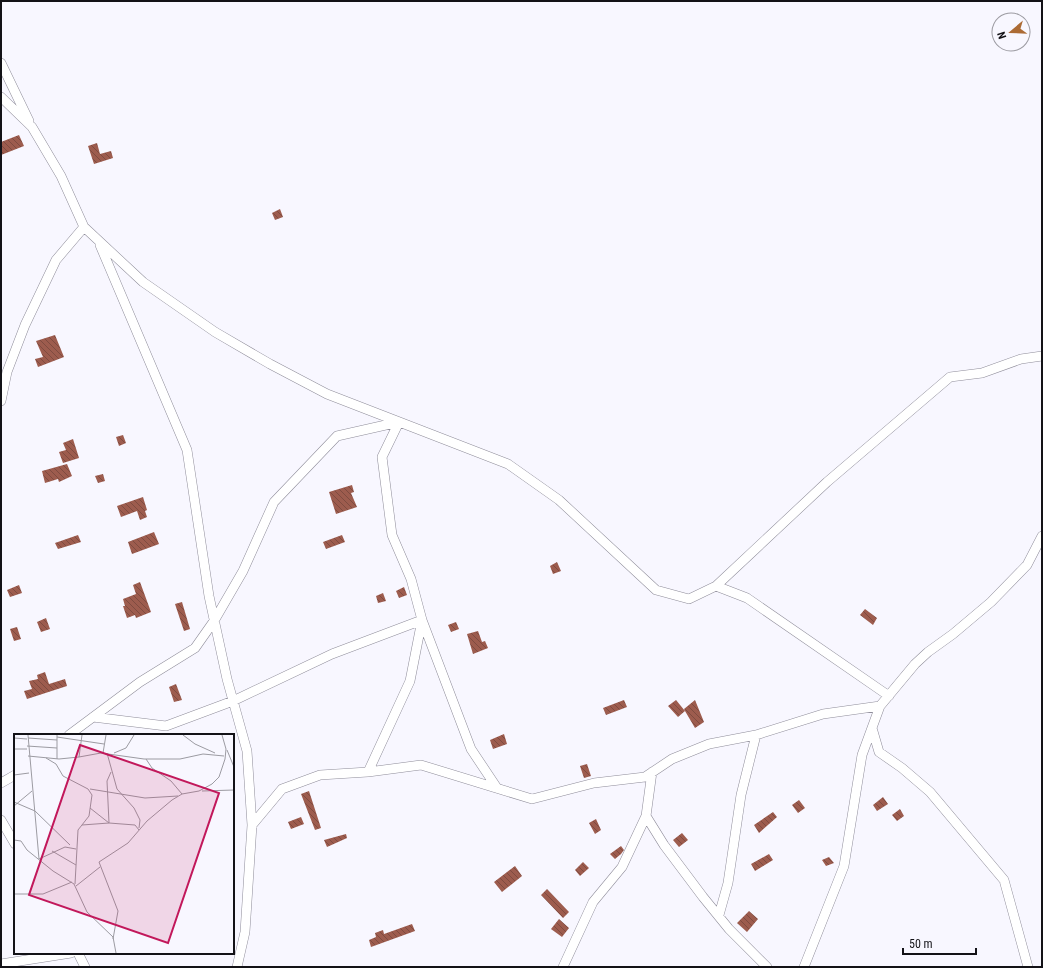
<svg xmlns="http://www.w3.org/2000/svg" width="1043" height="968" viewBox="0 0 1043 968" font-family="'Roboto Condensed',sans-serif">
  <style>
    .building { fill: url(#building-back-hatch) }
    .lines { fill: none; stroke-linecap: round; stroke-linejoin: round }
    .street-casing { stroke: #8f8d9a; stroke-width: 10 }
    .street { stroke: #fff; stroke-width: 9 }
    .inset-road { fill: none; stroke: #9c9ba2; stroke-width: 1 }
    .view { fill: #c2185b; fill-opacity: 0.15; stroke: #c2185b; stroke-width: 2 }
    .inset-edge { fill: none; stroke: #131217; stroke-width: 2 }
  </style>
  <defs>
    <pattern id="building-back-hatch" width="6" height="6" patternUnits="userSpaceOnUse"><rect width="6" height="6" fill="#9d5c4e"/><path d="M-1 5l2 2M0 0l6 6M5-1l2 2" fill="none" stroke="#7f4b40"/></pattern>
  </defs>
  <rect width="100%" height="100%" fill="#f8f7ff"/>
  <!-- building -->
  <path class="building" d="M19,135L24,146L1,155V142Z
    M97,143L100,154L111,151L113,158L94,164L88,146Z
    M280,209L283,217L275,220L272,213Z
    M55,335L64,357L38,367L35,359L43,357L36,341Z
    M123,435L126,443L119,446L116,437Z
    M73,439L79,458L63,463L59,452L66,450L63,443Z
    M67,464L72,476L59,482L58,479L45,483L42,471Z
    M103,474L105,481L98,483L95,476Z
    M352,485L354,492L351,493L357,507L336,514L329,492Z
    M143,497L147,510L145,511L147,517L140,520L137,511L121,517L117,506Z
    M154,532L159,544L132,554L128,542Z
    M78,535L81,542L58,549L55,543Z
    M342,535L345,542L326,549L323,542Z
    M557,562L561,571L553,574L550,566Z
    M140,582L151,612L136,618L135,615L127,618L123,606H125L123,599L136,594L133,585Z
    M19,585L22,593L10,597L7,590Z
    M404,587L407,595L399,598L396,591Z
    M383,593L386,601L378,603L376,596Z
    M182,602L190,629L184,631L175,604Z
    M865,609L877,618L873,625L860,615Z
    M46,618L50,629L41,632L37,622Z
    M456,622L459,629L451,632L448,625Z
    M17,627L21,639L14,641L10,629Z
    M478,631L482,642L485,641L488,648L473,654L467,634Z
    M45,672L49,684L65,679L67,686L27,699L24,691L32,689L29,681L38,679L37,675Z
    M176,684L182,700L174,702L169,687Z
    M624,700L627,707L606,715L603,708Z
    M676,700L685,711L684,709L695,700L704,722L695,728L685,711L678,717L668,706Z
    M504,734L507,744L493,749L490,740Z
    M587,764L591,776L584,778L580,766Z
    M309,791L321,828L315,830L301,794Z
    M883,797L888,804L877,811L873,805Z
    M799,800L805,808L798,813L792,805Z
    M900,809L904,816L897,821L892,815Z
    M773,812L777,817L759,833L754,825Z
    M301,817L304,824L291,829L288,822Z
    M596,819L601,830L595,834L589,823Z
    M682,833L688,840L679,847L673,840Z
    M346,834L347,838L327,847L324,840Z
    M621,846L624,850L621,854L615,859L610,854Z
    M769,854L773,860L755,871L751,864Z
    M829,857L834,863L826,866L822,860Z
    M583,862L589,868L580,876L575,870Z
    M515,866L522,876L502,892L494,882Z
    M547,889L569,912L563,918L541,895Z
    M749,911L758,919L747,932L737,923Z
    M559,919L569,928L562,937L551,929Z
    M412,924L415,931L371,947L369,940L376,937L375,933L383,930L384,934Z"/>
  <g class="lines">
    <defs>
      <path id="street" d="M1,63L29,121
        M1,97L32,127L61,176L84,227L143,282L215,332L270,364L327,394L508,464L559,500L656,590L689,599L716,586L827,482L950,377L982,373L1021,359L1042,356
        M100,245L187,450L209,596L227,679L247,751L252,825
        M1,401L7,372L25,325L56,260L84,227
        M716,586L747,598L889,696
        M93,717L166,726L233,701L332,654L422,620L411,579L392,535L382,457L399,422
        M872,728L879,752L902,768L930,792L1004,880L1028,967
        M69,735L140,682L195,648L214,621L243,571L274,502L337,436L399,422
        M368,772L410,681L422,620L471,749L497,788
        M652,772L646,816L664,845L703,897L729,929L767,967
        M1,783L15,775
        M1,820L15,844
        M719,915L728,883L741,795L756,735
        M78,953L85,967
        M1,964L71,953
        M237,967L245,932L252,825L282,789L320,775L368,772L421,765L532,799L594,783L645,777L672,759L709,744L756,735L823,714L880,706
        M563,967L593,902L622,867L646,816
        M804,967L844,866L862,755L880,706L915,664L928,652L953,634L991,602L1027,565L1042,536"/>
    </defs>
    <!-- street casing -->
    <use href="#street" class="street-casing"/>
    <!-- street -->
    <use href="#street" class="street"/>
  </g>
  <!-- overview -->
  <g transform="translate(14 734)">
    <rect width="220" height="220" fill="#f8f7ff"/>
    <path class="inset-road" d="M14,1L25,125L51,113L62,115M68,1L65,23L87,19L130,25H166L189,20L210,22M169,1L181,10L201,19M43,3L90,10M0,4L13,5M14,4L43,6M13,12L43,14M0,15H13M213,16L220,33M89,19L92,1M93,19L103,55L120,74L126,86L125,94M100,19L112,14L120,1M14,22L45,25L65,23M32,24L42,30L49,42L74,55L78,61L75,82L64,96L61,150M43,25V1M132,25L138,34L157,47L168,60M97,38L93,47L95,89L121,91L125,96M0,41L15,39M76,55L131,64L164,62M188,57L220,56M0,68L21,77L56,111M0,72L18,57M68,91L95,89L76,74M0,106L7,107L13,116L39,137L60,150L73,178L99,203L102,219M38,117L62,131M62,152L86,133M0,160H29L58,148M99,205L104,177L85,128L114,109L133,87L158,66L168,60L185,57L198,50L205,43L211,25L212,15L208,1"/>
    <path class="view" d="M66,11L205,59L154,209L15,161Z"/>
    <rect width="220" height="220" class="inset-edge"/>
  </g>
  <!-- border -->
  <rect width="1043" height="968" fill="none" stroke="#131217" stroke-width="4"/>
  <!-- north arrow -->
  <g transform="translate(1011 32) rotate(251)"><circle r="19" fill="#f8f7ff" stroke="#9c9ba2"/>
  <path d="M0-3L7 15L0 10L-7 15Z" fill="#ac6b35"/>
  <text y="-6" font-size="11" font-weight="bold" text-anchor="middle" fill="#131217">N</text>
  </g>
  <!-- scale -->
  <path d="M903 948v6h73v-6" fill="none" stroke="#131217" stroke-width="2"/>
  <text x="909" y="948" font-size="12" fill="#131217" stroke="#f8f7ff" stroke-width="3" paint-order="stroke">50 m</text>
</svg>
